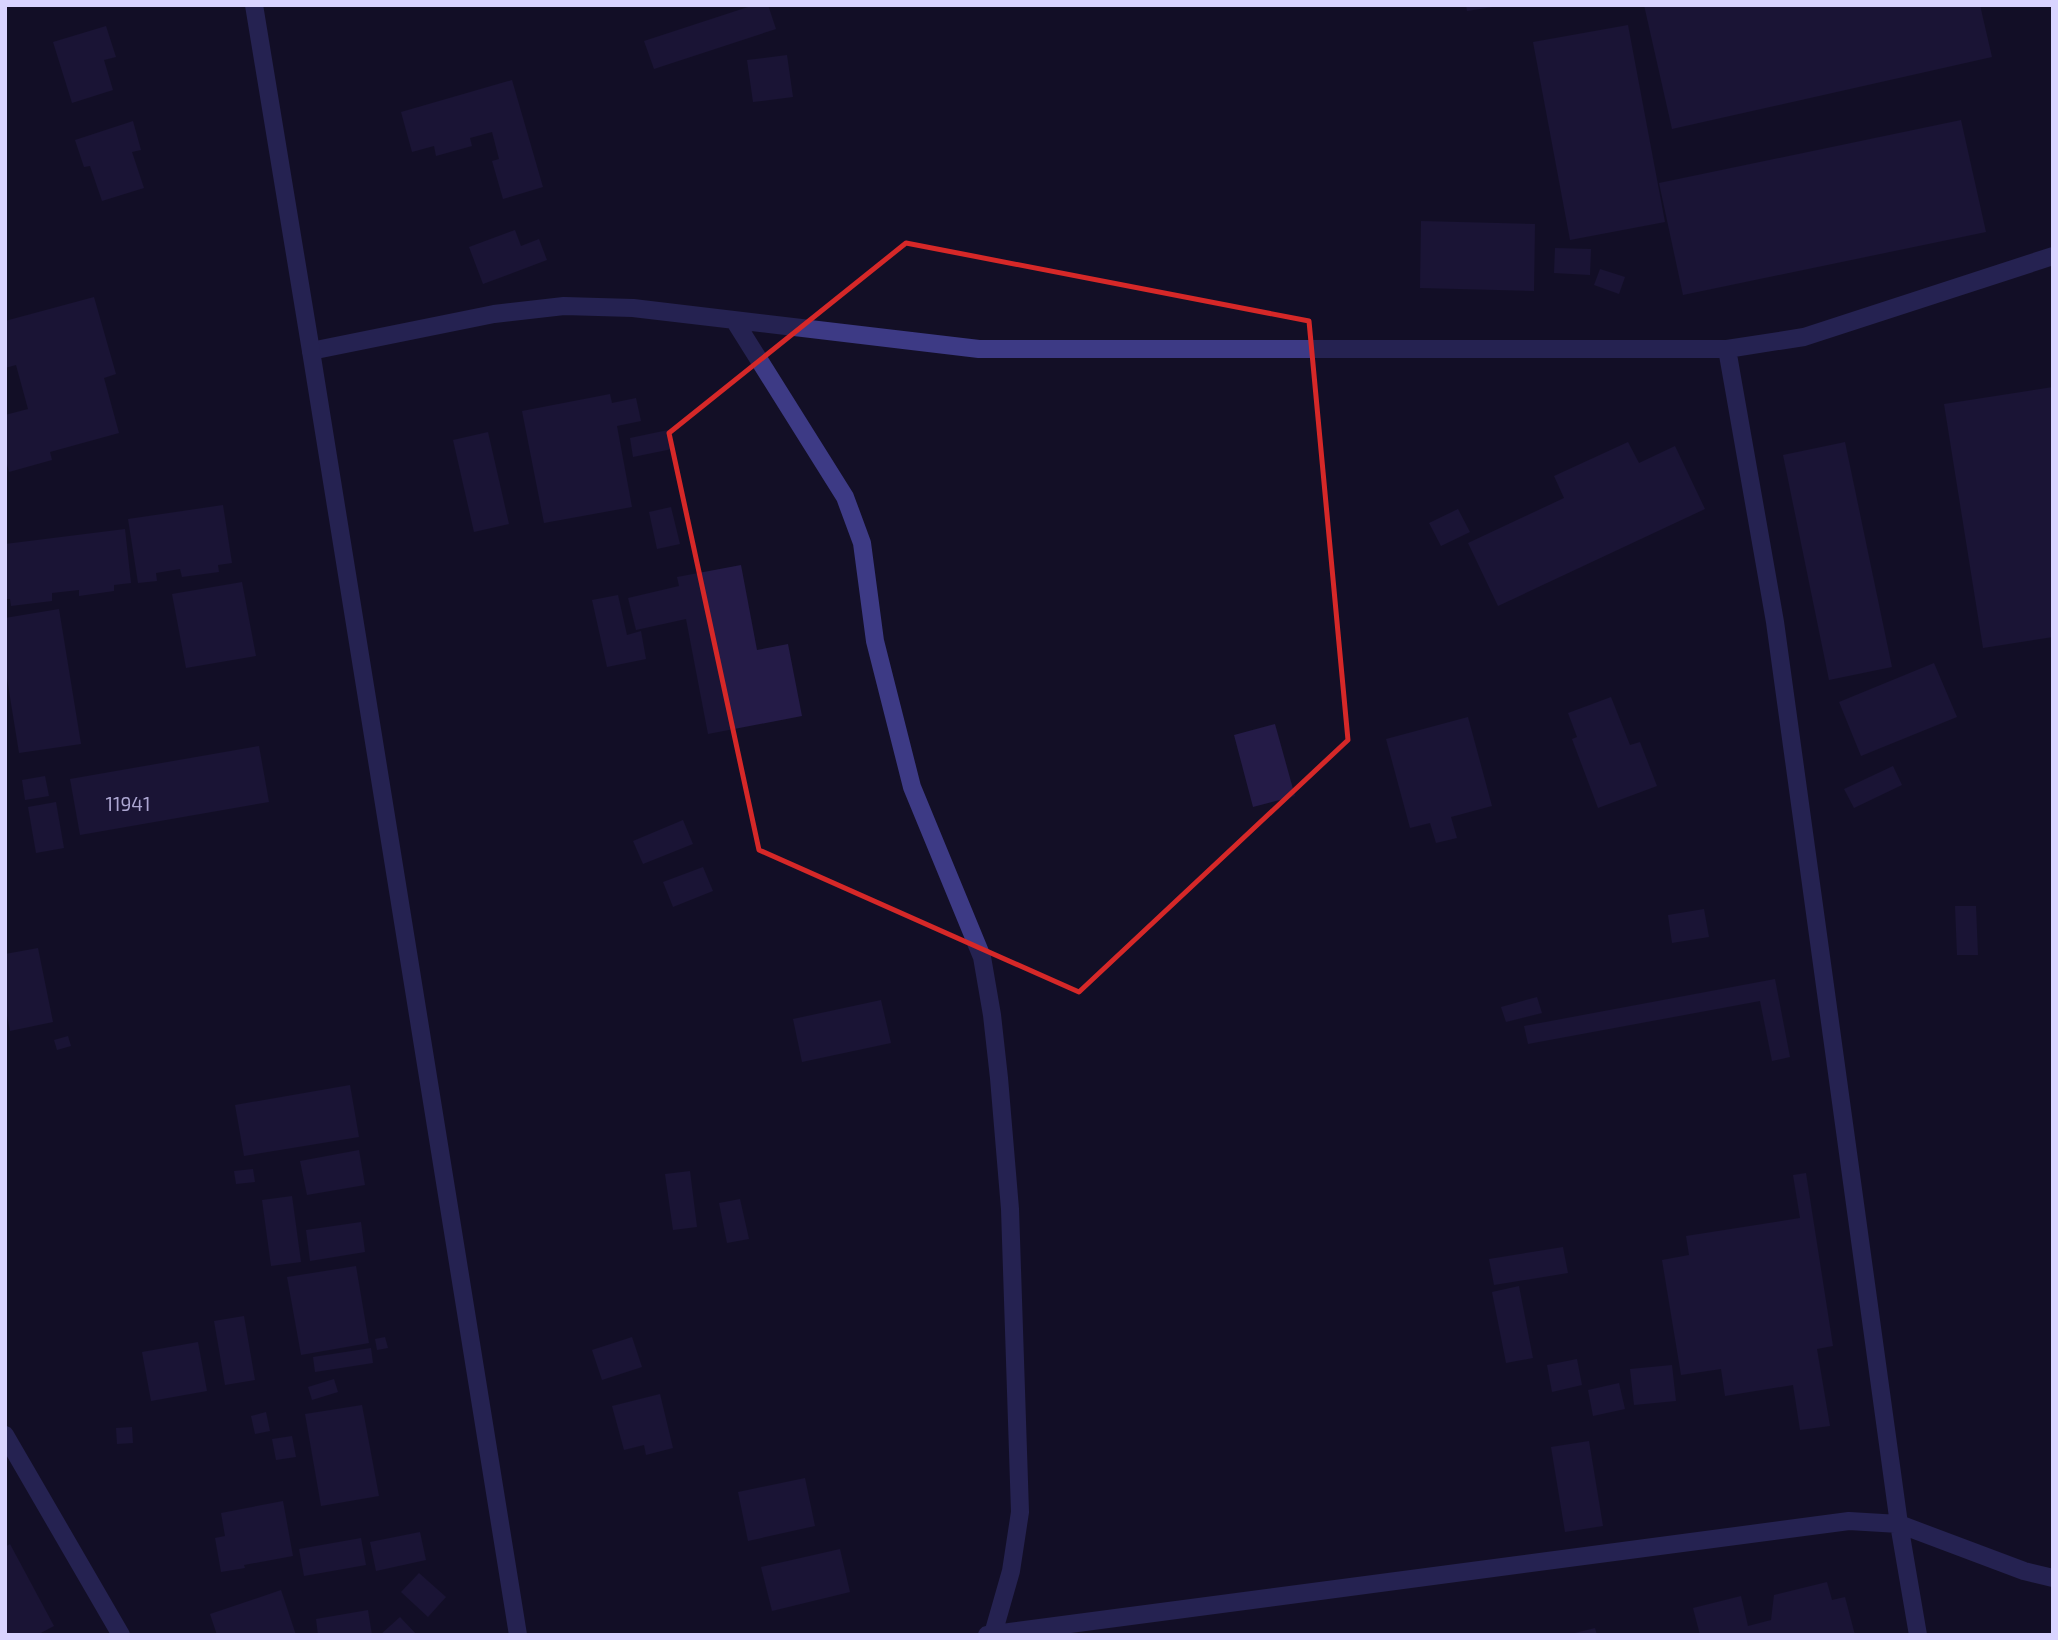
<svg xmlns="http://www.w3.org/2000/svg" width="2058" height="1640" viewBox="0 0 2058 1640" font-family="'Exo 2',sans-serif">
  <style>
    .building { fill: #241b47 }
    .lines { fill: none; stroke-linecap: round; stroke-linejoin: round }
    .service { stroke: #3d3a85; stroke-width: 18 }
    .minor { stroke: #3d3a85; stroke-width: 18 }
    .marked { fill: none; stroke: #d62828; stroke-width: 5; stroke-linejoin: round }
    .labels { text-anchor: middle; stroke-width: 5; stroke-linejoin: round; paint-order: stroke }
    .number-label { font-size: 19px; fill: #aca6d1 }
  </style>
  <rect width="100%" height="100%" fill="#130f26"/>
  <!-- building -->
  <path class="building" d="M754,5H768L776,29L654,69L644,41Z
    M1466,5H1493V7L1467,11Z
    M1644,5H1980L1992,57L1672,129Z
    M1628,25L1665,222L1570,240L1533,42Z
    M106,26L116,57L104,60L113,90L72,103L53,42Z
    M787,55L793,97L753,102L747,60Z
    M512,80L543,187L503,199L492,161L499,159L492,132L470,138L472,146L436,156L434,146L412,152L401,112Z
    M1961,120L1986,232L1683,295L1659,183Z
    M133,121L141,150L132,152L144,188L102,201L90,166L84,167L75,140Z
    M1421,221L1535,224L1534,291L1420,288Z
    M515,230L521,246L539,239L547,260L483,284L469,247Z
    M1555,248L1591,249L1590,275L1554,273Z
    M1600,269L1625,277L1619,294L1594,285Z
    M94,297L116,374L104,378L119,433L50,452L52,460L9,472L5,457V415L28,409L16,365L5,368V321Z
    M2053,387V637L1983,648L1944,404Z
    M610,394L612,403L636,398L641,421L617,426L632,507L544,523L522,411Z
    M668,430L672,449L633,457L630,438Z
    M488,432L509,524L474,532L453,440Z
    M1628,442L1639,463L1675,446L1705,509L1498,606L1468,543L1564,498L1554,476Z
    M1845,442L1892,667L1829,680L1783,455Z
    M223,505L232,563L218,565L219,572L182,577L180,569L156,573L157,581L138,583L128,519Z
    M671,507L680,544L657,549L649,512Z
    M1458,509L1470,532L1441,546L1429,523Z
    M125,529L131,583L114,585V591L79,596V590L52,593V601L11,606L10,599H5V544Z
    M741,565L757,650L788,644L802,716L708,734L686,619L636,630L628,598L679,586L677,577Z
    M242,582L256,656L186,668L172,594Z
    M618,595L627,635L641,631L646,659L607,667L592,600Z
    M59,609L81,744L19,753L5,666V618Z
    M1934,663L1957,717L1861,756L1839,702Z
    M1611,697L1630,745L1640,742L1657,786L1598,808L1572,739L1577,737L1568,713Z
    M1468,717L1492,806L1451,817L1457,838L1436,843L1430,823L1410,828L1386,739Z
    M1275,724L1295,796L1253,807L1234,735Z
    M259,746L269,802L80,835L70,779Z
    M1893,766L1902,785L1854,808L1844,789Z
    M45,776L49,796L25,800L22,780Z
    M56,802L64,848L36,853L28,807Z
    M683,820L693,844L643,864L633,841Z
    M703,867L713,891L673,907L663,882Z
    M1955,906H1976L1978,955H1957Z
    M1704,909L1709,937L1672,943L1668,915Z
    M38,948L53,1022L10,1031L5,1006V954Z
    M1775,979L1790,1057L1772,1061L1760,1001L1528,1044L1524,1026Z
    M1537,997L1542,1013L1506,1022L1501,1007Z
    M881,1000L891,1043L802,1062L793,1019Z
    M68,1036L71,1046L57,1050L54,1040Z
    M350,1085L359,1137L244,1156L235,1105Z
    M359,1150L365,1185L307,1195L300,1161Z
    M253,1169L255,1182L236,1184L234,1171Z
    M690,1171L697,1227L673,1230L665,1174Z
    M1806,1173L1833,1346L1817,1349L1830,1426L1800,1430L1793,1385L1725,1396L1721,1369L1681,1375L1662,1260L1689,1255L1686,1236L1800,1218L1793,1175Z
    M292,1196L301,1262L271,1266L262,1200Z
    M740,1199L749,1239L727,1243L719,1203Z
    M361,1222L365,1252L310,1261L306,1230Z
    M1563,1247L1568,1273L1494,1285L1489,1259Z
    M356,1266L369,1343L301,1355L287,1277Z
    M1519,1286L1533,1358L1506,1363L1492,1292Z
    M244,1316L255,1380L225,1385L214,1321Z
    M385,1337L388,1348L377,1350L375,1339Z
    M632,1337L642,1367L602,1380L592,1350Z
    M198,1342L207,1391L151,1401L142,1352Z
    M371,1348L373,1363L315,1372L313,1357Z
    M1577,1359L1582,1385L1552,1392L1547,1365Z
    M1672,1365L1676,1401L1634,1405L1630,1369Z
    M334,1379L338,1392L312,1400L308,1387Z
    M1619,1383L1625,1409L1593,1416L1588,1390Z
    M660,1394L673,1448L646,1455L644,1445L624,1450L612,1406Z
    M362,1405L379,1496L321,1506L305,1414Z
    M266,1412L270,1431L255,1434L251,1416Z
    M132,1427L133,1443L117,1444L116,1428Z
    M292,1436L296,1457L276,1460L272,1439Z
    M1589,1441L1603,1526L1565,1532L1551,1447Z
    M805,1478L815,1526L748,1541L738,1492Z
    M283,1501L293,1556L244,1565L245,1568L221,1572L215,1538L225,1536L221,1513Z
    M420,1532L426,1560L376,1571L370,1542Z
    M361,1538L366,1565L304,1576L299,1549Z
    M10,1544L54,1626L37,1635H5V1547Z
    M840,1549L850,1592L772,1611L761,1567Z
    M419,1573L446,1597L428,1617L401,1592Z
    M1827,1582L1832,1600L1845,1597L1855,1635H1700L1693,1608L1741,1596L1748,1626L1771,1620L1774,1595Z
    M281,1590L296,1635H217L210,1614Z
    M368,1610L372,1635H318L316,1619Z
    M400,1617L417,1635H380Z
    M1595,1628L1597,1635H1571V1634Z"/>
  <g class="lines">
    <!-- service -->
    <path class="service" d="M734,320L845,497L862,543L875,641L912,787L982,957L992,1015L999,1078L1010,1209L1020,1512L1011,1571L993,1634
      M1727,349L1775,622L1899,1524L1918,1635
      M311,351L494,314L564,306L633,308L979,349H1727L1804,337L2053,256
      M987,1635L1849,1521L1899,1524L2024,1571L2053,1578"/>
    <!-- minor -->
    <path class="minor" d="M254,5L311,351L518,1635
      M5,1435L121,1635"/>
  </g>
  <!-- marked area -->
  <path d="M0 0H2058V1640H0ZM906,243L1309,321L1348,740L1079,992L759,850L669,433Z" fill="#130f26" fill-opacity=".55" fill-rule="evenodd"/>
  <path class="marked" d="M906,243L1309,321L1348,740L1079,992L759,850L669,433Z"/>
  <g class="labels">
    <!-- number labels -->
    <g class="number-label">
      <text x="128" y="811">11941</text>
    </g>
  </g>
  <!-- border -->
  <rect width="2058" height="1640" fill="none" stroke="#d9d4ff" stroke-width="14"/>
</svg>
